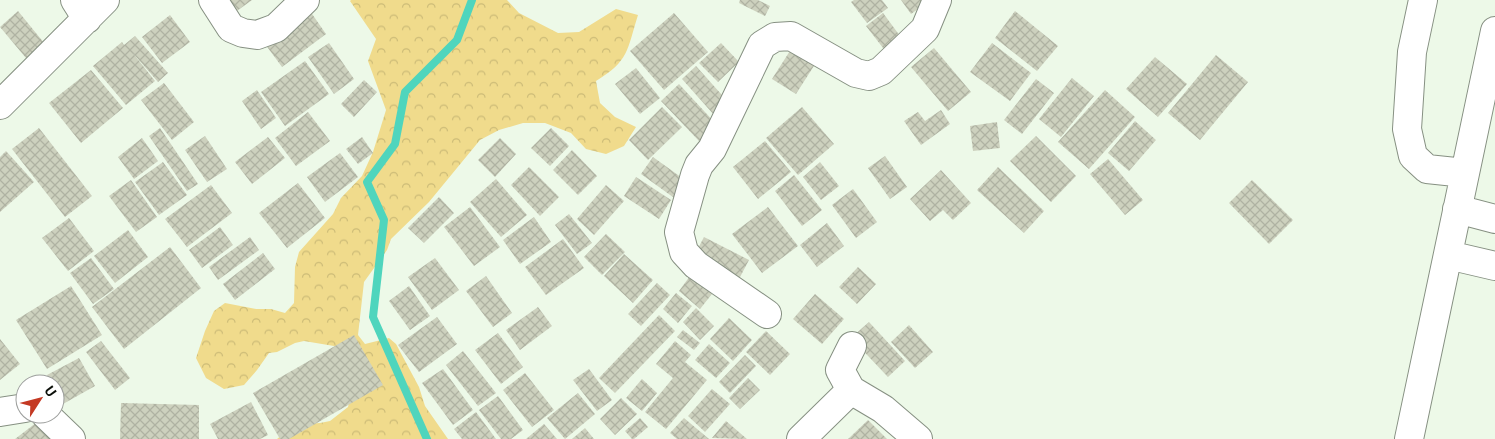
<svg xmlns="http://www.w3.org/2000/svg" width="1495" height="439" viewBox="0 0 1495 439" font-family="Roboto,sans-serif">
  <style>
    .forest { fill: url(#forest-crowns) }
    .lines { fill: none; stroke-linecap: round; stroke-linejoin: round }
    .stream { stroke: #4fd5bd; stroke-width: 8 }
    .building { fill: url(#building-cross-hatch) }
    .street-casing { stroke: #869082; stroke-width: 30 }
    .street { stroke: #fff; stroke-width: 28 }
  </style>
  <defs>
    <pattern id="forest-crowns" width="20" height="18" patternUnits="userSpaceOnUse" patternTransform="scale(1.25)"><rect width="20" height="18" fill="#f0db8c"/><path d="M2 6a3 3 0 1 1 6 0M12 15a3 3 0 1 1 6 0" fill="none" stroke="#cb7"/></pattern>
    <pattern id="building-cross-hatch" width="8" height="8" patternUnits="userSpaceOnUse" patternTransform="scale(1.25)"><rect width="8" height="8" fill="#cdd1be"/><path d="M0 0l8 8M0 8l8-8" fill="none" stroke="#afb2a2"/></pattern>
  </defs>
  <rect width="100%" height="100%" fill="#edf9e8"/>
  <!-- forest -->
  <path class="forest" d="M351,0H507L519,13L558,33L579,32L616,9L638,15C627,50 629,61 596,81L600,103L615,117L636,127L624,146L606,154L586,149L571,133L545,123H523L499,130L480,140L429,202L391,239L387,250L364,282L358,335L365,344L389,338L396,344L419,387L425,406L448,439H277L294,425L320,423L330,421L348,407L351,394V361L334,346L304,341L295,343L277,352L269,353L257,370L244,385L224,389L206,378L196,358L205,331L214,311L225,303L256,309H271L285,313L294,303L295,267L299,252L333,214L341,198L362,176L373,152L386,110L368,61L376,39L350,1Z"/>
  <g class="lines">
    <!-- stream -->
    <path class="stream" d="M427,439L373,317L384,220L367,182L395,144L405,92L457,40L472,0"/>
  </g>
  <!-- building -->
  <path class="building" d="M219,0H252L230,16Z
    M740,0H758L770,6L765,16L739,3Z
    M854,0H882L888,8L867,23L851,2Z
    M901,0H922L925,4L911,14Z
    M18,11L49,49L31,64L0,27Z
    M310,11L326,34L282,67L265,44Z
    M1015,11L1058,46L1037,71L995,38Z
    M674,13L708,52L664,90L630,51Z
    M883,13L906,44L890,57L866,26Z
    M170,15L190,42L162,63L142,37Z
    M135,36L168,73L158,82L132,52L155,81L126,105L93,66L122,42L124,45Z
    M329,43L354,79L334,94L308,57Z
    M721,43L739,62L718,82L699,63Z
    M795,43L819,58L796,94L772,79Z
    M992,43L1031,73L1010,101L970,72Z
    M934,48L971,92L948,111L911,67Z
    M1216,55L1248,82L1200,140L1168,113Z
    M1155,57L1187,84L1158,117L1126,89Z
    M305,61L329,94L285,126L261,92Z
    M696,66L730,104L715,116L682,79Z
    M636,68L660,98L640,114L615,84Z
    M91,70L123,108L81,143L49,103Z
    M1072,78L1094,96L1061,137L1039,119Z
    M1036,79L1054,93L1022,134L1004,120Z
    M364,80L377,92L354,117L341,104Z
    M164,83L194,122L172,140L141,100Z
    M679,84L717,125L699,141L661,101Z
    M257,90L276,118L261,129L242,101Z
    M1105,90L1135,117L1089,169L1058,142Z
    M662,107L682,127L648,160L629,140Z
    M802,107L834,144L798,175L766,138Z
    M941,110L950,124L921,145L904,121L918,112L925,121Z
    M308,112L330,141L296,166L275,138Z
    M1135,121L1156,140L1129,171L1108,153Z
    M997,122L1000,148L973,151L970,126Z
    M39,128L92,196L65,217L12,149Z
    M160,128L198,184L187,191L149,136Z
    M551,128L569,146L550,166L531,148Z
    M205,136L227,169L207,182L185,150Z
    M1036,136L1076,176L1051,202L1010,161Z
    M268,137L285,158L252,184L235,162Z
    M362,137L373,153L358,164L346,149Z
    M142,138L158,161L134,179L118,157Z
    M500,138L516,154L495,177L478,160Z
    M765,141L791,172L758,199L733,167Z
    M572,150L597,176L578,195L553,170Z
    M6,151L34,182L0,212V157Z
    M340,153L358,177L325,202L307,177Z
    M885,156L907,187L890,199L868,168Z
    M653,157L689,183L677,200L641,174Z
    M1108,159L1143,200L1125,215L1090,174Z
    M163,162L187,195L159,215L135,182Z
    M820,162L839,186L821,200L803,177Z
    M529,167L559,197L540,216L511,185Z
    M998,167L1044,211L1024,233L977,190Z
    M941,170L971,203L953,220L943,210L930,221L910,199Z
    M794,175L822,210L802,226L775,191Z
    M636,177L671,200L659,219L624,196Z
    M496,179L527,215L501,237L470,202Z
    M131,180L157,217L136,232L109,196Z
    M1252,180L1293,220L1269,244L1229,203Z
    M298,183L325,218L287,248L259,213Z
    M211,185L232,213L187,247L165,219Z
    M606,185L624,201L594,235L577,219Z
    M853,189L877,222L856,238L832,205Z
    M439,197L454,213L424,243L408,228Z
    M470,207L500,247L474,266L444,227Z
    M768,207L798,246L762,273L732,234Z
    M569,214L592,243L577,254L555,225Z
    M534,217L551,242L520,264L503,240Z
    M69,218L94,251L68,271L42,238Z
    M827,223L844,246L817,267L800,245Z
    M220,227L233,245L202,268L189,250Z
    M128,230L148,257L115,283L94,256Z
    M606,234L625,252L602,275L584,257Z
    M250,237L259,250L218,280L209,267Z
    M704,237L749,260L739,279L694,256Z
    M563,239L584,268L546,295L525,267Z
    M170,247L201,288L124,349L92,307Z
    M263,253L275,269L235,300L223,284Z
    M624,254L653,280L633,303L604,276Z
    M91,258L114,289L93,304L70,273Z
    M435,258L459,290L432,310L408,277Z
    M858,267L876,284L857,304L839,287Z
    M486,276L512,313L493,327L466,291Z
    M690,276L712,294L700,309L679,291Z
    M657,283L670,295L641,326L628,314Z
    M71,286L102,335L47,369L16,320Z
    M409,286L430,316L410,330L389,301Z
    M676,293L692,306L678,323L663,309Z
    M815,294L844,319L822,344L793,319Z
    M538,307L552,326L520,350L506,330Z
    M696,308L714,326L700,340L683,322Z
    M659,315L675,331L615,393L599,378Z
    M437,317L457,344L419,372L398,345Z
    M729,318L752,340L733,361L710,339Z
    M869,322L905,361L888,377L851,338Z
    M909,325L933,352L915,368L891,342Z
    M683,330L700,343L694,350L677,337Z
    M766,331L790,354L770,375L746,352Z
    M498,333L523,367L501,384L475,350Z
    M354,335L383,385L289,439H280L253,393Z
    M0,339L20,364L0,380Z
    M101,341L130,378L115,390L86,352Z
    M675,341L691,355L685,362L707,380L666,429L645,412L673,378L656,364Z
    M709,344L730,363L716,378L695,360Z
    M463,351L496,393L478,406L446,365Z
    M745,355L756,366L730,393L719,382Z
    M79,358L95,386L63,404L55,390V384H51L47,375Z
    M443,369L473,410L453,425L422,383Z
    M589,369L612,400L597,411L573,380Z
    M525,373L554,410L532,427L503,390Z
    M748,378L760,390L740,409L729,398Z
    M642,379L657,393L642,411L626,398Z
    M712,389L730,404L705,432L688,416Z
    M578,393L595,414L565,439L547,418Z
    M498,396L523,430L511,439H501L479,410Z
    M621,398L637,414L615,435L600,419Z
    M251,402L268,435L260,439H218L210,424Z
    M121,403L199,405V439H120Z
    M476,412L496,439H462L454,429Z
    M640,418L648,427L634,439H632L625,431Z
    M684,418L709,439H677L670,433Z
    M41,419L56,439H15Z
    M868,420L887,439H848Z
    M726,421L747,439L712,438Z
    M544,424L557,439H526Z
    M585,428L594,439H572Z"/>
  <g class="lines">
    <defs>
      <path id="street" d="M75,0L87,19
        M213,0L231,28L243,33L257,35L276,28L305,0
        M1423,0L1412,52L1407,129L1413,156L1427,169L1465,173
        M0,105L105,0
        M1457,209L1495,219
        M1448,255L1495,266
        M767,314L696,265L684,252L679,232L695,175L699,165L712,149L762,45L775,37L791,36L856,73L869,76L881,71L925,29L937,0
        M852,346L840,370L851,390L883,409L918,439
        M0,412L25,408
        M45,414L71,439
        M801,439L851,390
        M1409,439L1495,31"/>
    </defs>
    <!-- street casing -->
    <use href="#street" class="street-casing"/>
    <!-- street -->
    <use href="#street" class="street"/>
  </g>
  <!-- north arrow -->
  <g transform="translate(40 399) rotate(54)"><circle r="24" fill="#ffffff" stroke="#9d9f9d"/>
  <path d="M0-4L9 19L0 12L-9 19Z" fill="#c43923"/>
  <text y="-8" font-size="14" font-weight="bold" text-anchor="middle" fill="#0b0f09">U</text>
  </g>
</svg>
